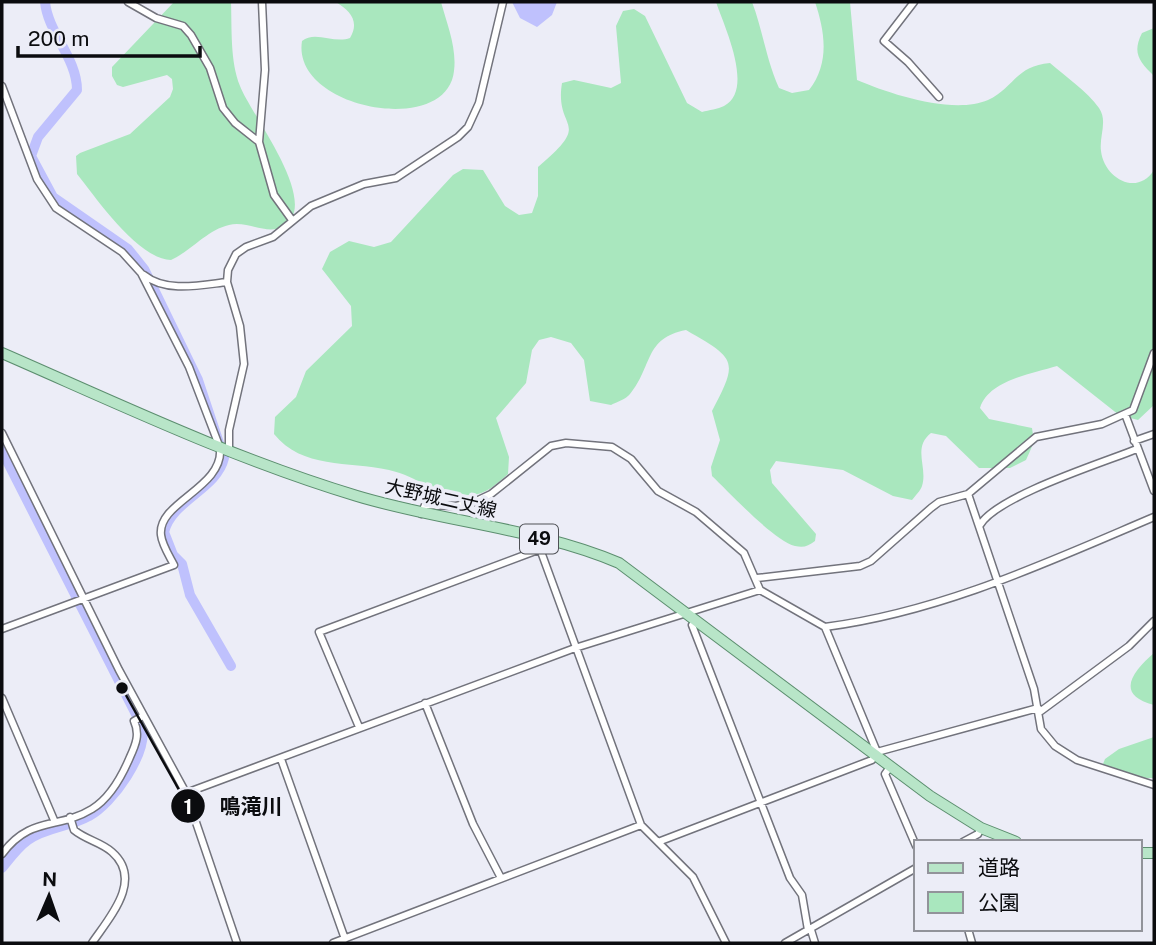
<svg xmlns="http://www.w3.org/2000/svg" width="1156" height="945" viewBox="0 0 1156 945" font-family="'Public Sans','Noto Sans JP',sans-serif">
  <style>
    .green { fill: #a9e7be }
    .water { fill: #bfc1fd }
    .lines { fill: none; stroke-linecap: round; stroke-linejoin: round }
    .river { stroke: #bfc1fd; stroke-width: 10 }
    .street-casing { stroke: #72737c; stroke-width: 9 }
    .primary-casing { stroke: #5c8e6f; stroke-width: 12 }
    .street { stroke: #fff; stroke-width: 6 }
    .primary { stroke: #b8e5c8; stroke-width: 10 }
    .labels { text-anchor: middle; stroke-width: 7; stroke-linejoin: round; paint-order: stroke }
    .shield { fill: #ecedf7; stroke: #4e5055; stroke-width: 2 }
    .shield-label { font-size: 18px; font-weight: bold; fill: #0b0c0f }
    .street-label { font-size: 19px; fill: #0b0c0f; stroke: #ecedf7 }
    .leader { fill: none; stroke: #0b0c0f; stroke-width: 2.5 }
    .callout-dot { fill: #0b0c0f; stroke: #ecedf7; stroke-width: 2.5 }
    .mark-label { font-size: 21px; text-anchor: middle; font-weight: bold; fill: #fff }
    .callout-label { font-size: 21px; text-anchor: middle; font-weight: bold; fill: #0b0c0f; stroke: #ecedf7; stroke-width: 7; stroke-linejoin: round; paint-order: stroke }
  </style>
  <rect width="100%" height="100%" fill="#ecedf7"/>
  <!-- green -->
  <path class="green" d="M174,2H231C232,29 230,61 240,86C251,115 324,206 282,227C266,235 246,220 229,225C207,230 191,251 171,260C138,259 97,199 77,174L76,156L80,153L130,134L170,97L173,89L172,79L167,75L123,87L117,85L112,76V67Z
    M336,2H441C447,24 457,48 454,71C447,138 291,109 302,41C315,30 334,44 350,38C360,21 350,11 336,2Z
    M716,2H752C763,31 766,59 779,88L792,93L809,90C830,63 825,32 815,2H850L857,80C890,94 953,115 988,100C1014,88 1015,66 1050,63C1066,77 1087,91 1099,108C1108,121 1099,136 1101,151C1104,178 1137,197 1154,170V405L1138,420L1119,415L1057,366C1031,374 989,380 980,408L989,419L1032,428L1034,442L1026,460L1010,468H979L946,436L931,433C912,448 928,467 922,486C921,490 915,496 912,500L893,496L843,470L776,461L770,470L772,483L816,534L815,541C808,546 804,548 795,546C773,540 730,493 712,476L711,467L720,440L712,411C739,360 736,359 686,330C644,338 653,366 630,394C626,399 617,402 611,405L590,401L584,360L571,343L551,337L539,340L532,350L526,383L496,418L509,457L508,474C498,483 485,495 471,495C433,497 421,477 389,470C348,461 302,469 274,434L275,417L296,397L306,371L352,326L351,306L322,269L330,252L349,241L374,247L391,242L453,175L463,169L483,170L505,206L519,215L532,213L538,196V167C595,119 554,132 562,83L574,80L611,88L621,83L616,26L623,11L634,9L645,16L687,103L702,112C709,110 718,109 724,106C755,90 724,26 716,2Z
    M1154,28V76C1139,61 1132,53 1142,33Z
    M1154,653V705C1114,695 1133,671 1154,653Z
    M1154,737V778C1137,778 1116,777 1103,764L1105,759L1119,749Z"/>
  <!-- water -->
  <path class="water" d="M512,2H557L552,15L537,27L520,18Z"/>
  <g class="lines">
    <!-- river -->
    <path class="river" d="M45,2C48,33 77,58 77,90L38,137L31,156L53,197L128,249L144,269L198,380L224,458C217,489 172,500 164,532L173,555L182,564L190,595L231,666
      M2,451L142,726C148,753 113,803 89,816C70,827 46,827 28,840C18,847 10,858 2,868"/>
    <defs>
      <path id="street" d="M128,2L156,18L183,26L191,35L210,68L223,108L235,123L259,142
        M262,2L265,70L259,142L274,195L292,220
        M914,2L884,41L908,62L939,97
        M2,86L37,179L56,208L122,252L141,273L189,367L220,448C224,488 157,502 161,535C162,545 170,557 174,565L2,629
        M144,275C166,293 201,285 227,282
        M1125,414L1154,491
        M2,433L119,670L186,793L237,943
        M1134,441L1154,434
        M229,452V430L244,364L240,326L227,282L228,270L236,254L246,247L273,237L311,206L364,184L396,178L458,137L468,127L479,103L503,2
        M968,494L1034,689L1041,729L1055,746L1077,760L1154,785
        M421,514L425,505L456,506L474,502L491,494L551,446L566,443L612,447L631,459L658,491L696,512L744,553L760,590
        M980,525C997,496 1102,463 1137,449
        M536,538L641,825L693,877L726,943
        M757,578L860,566L871,561L931,508L939,502L968,494L1036,437L1102,424L1133,410L1154,353
        M697,620L692,625L790,878L802,895L808,930
        M825,627C941,612 1048,562 1154,517
        M2,698L54,820
        M425,703L473,824L501,878
        M359,727L319,632L538,550
        M877,752L1038,708L1041,711L1129,646L1154,621
        M281,759L345,939
        M890,767L885,774L916,846
        M186,793L575,648L760,590L825,627L877,752L872,760L658,842
        M70,817L74,830C86,840 101,842 112,852C144,880 109,918 92,943
        M963,842L978,834L981,828
        M2,854C31,815 58,830 92,809C110,798 122,776 130,757C136,744 140,734 134,721L143,716
        M968,929L972,943
        M811,930L815,943
        M333,943L641,825
        M785,943L916,868"/>
      <path id="primary" d="M2,353C119,404 234,459 357,496C443,522 537,528 619,563L930,796L981,828L1016,842
        M1140,853H1154"/>
    </defs>
    <!-- street casing -->
    <use href="#street" class="street-casing"/>
    <!-- primary casing -->
    <use href="#primary" class="primary-casing"/>
    <!-- street -->
    <use href="#street" class="street"/>
    <!-- primary -->
    <use href="#primary" class="primary"/>
  </g>
  <g class="labels">
    <!-- shield labels -->
    <rect class="shield" x="520" y="524.5" width="38" height="29" rx="5"/>
    <g class="shield-label">
      <text x="539" y="545">49</text>
    </g>
    <!-- street labels -->
    <g class="street-label">
      <text transform="translate(441 498) rotate(13)" y="7">大野城二丈線</text>
    </g>
  </g>
  <!-- callouts -->
  <path class="leader" d="M122 688L188 806"/>
  <g class="callout-dot">
    <circle cx="122" cy="688" r="7"/>
    <circle cx="188" cy="806" r="18"/>
  </g>
  <g class="mark-label">
    <text x="188" y="814">1</text>
  </g>
  <g class="callout-label">
    <text x="251" y="814">鳴滝川</text>
  </g>
  <!-- border -->
  <rect width="1156" height="945" fill="none" stroke="#0b0c0f" stroke-width="7"/>
  <!-- legend -->
  <rect x="914" y="840" width="228" height="91" fill="#ecedf7" stroke="#92939a" stroke-width="2"/>
  <rect x="928" y="863" width="35" height="10" fill="#b8e5c8" stroke="#92939a" stroke-width="2"/>
  <text x="978" y="875" font-size="21" fill="#0b0c0f">道路</text>
  <rect x="928" y="892" width="35" height="21" fill="#a9e7be" stroke="#92939a" stroke-width="2"/>
  <text x="978" y="910" font-size="21" fill="#0b0c0f">公園</text>
  <!-- north arrow -->
  <g transform="translate(49 896) rotate(2)" stroke="#ecedf7" stroke-width="5" paint-order="stroke">
  <path d="M0-5L12 26L0 18L-12 26Z" fill="#0b0c0f"/>
  <text y="-10" font-size="19" font-weight="bold" text-anchor="middle" fill="#0b0c0f">N</text>
  </g>
  <!-- scale -->
  <path d="M18 46v10h182v-10" fill="none" stroke="#0b0c0f" stroke-width="3.5"/>
  <text x="28" y="46" font-size="21" fill="#0b0c0f" stroke="#ecedf7" stroke-width="5" paint-order="stroke">200 m</text>
</svg>
